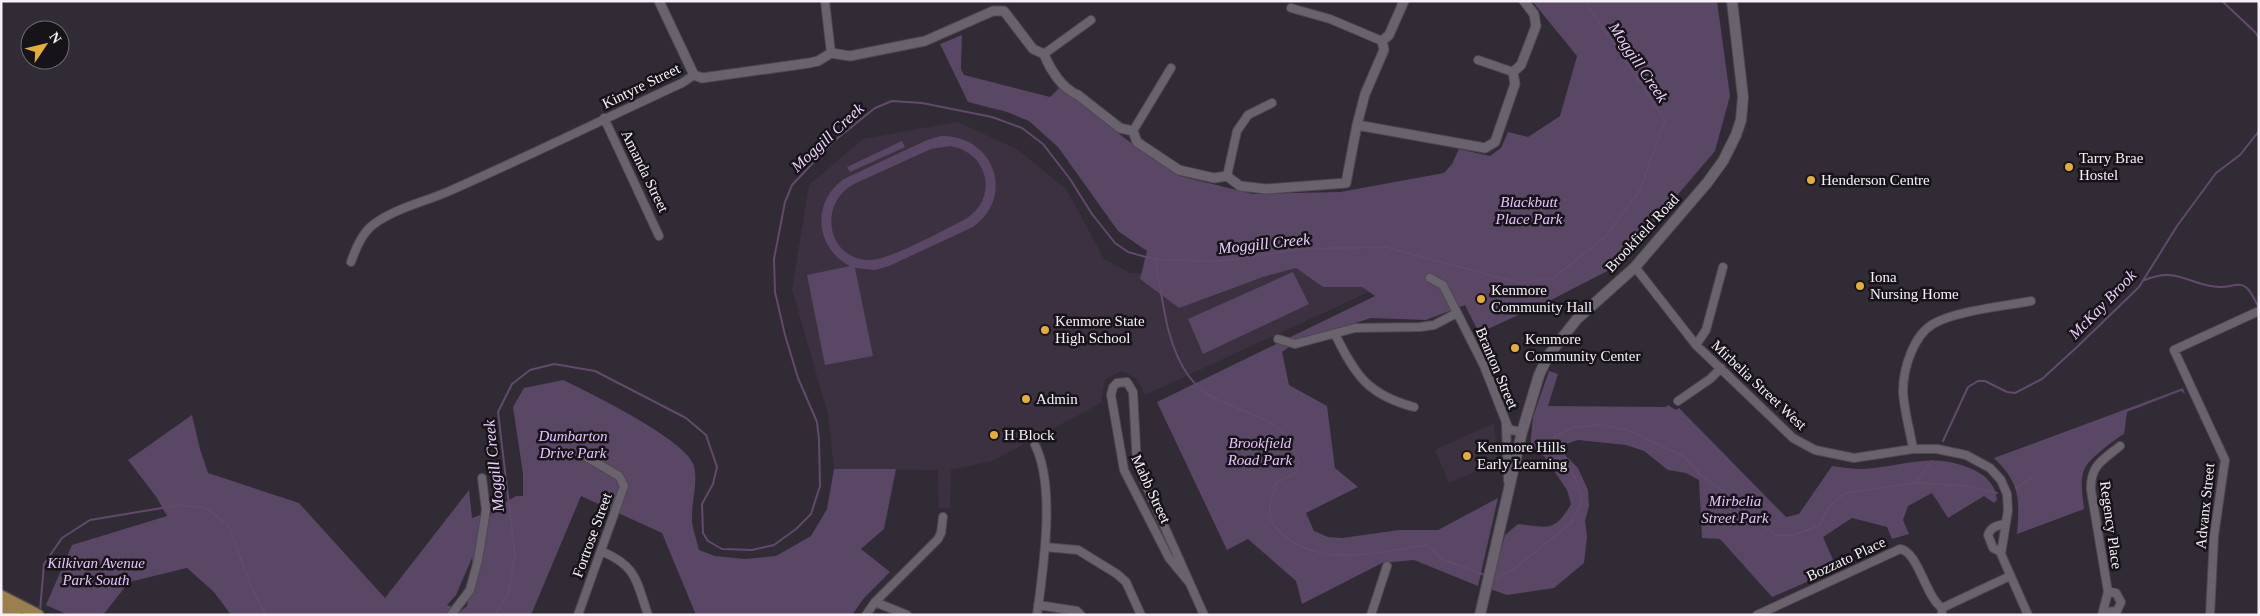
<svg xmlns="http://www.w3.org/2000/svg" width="2260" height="616" viewBox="0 0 2260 616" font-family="Georgia,serif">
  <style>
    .built { fill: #3c3141 }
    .green { fill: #5a4665; fill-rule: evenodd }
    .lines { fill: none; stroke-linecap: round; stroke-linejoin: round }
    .stream { stroke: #614a6b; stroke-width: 2 }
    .minor-casing { stroke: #4e4851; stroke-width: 10 }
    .tertiary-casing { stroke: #4e4851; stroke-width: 11 }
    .secondary-casing { stroke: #4e4851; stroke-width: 12 }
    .primary-casing { stroke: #4e4851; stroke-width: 14 }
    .minor { stroke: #6a636e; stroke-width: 8 }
    .tertiary { stroke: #6a636e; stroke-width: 9 }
    .secondary { stroke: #6a636e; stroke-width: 10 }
    .primary { stroke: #9b7f4c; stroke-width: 11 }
    .poi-dot { fill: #e3ae35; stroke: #171419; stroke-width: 2 }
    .labels { text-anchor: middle; stroke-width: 5; stroke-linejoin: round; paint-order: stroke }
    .street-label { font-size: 15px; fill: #f6f1f8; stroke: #171419 }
    .poi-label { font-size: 15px; fill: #f6f1f8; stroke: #171419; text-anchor: start }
    .park-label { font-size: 15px; font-style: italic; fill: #e8c1fe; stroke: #171419 }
    .water-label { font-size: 16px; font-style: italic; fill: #eed0fe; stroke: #171419 }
  </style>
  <rect width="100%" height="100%" fill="#312b35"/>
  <!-- built -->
  <path class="built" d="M957,122L1017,149L1067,190L1104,259L1130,273L1215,276L1305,257L1401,277L1145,395L1137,379L1122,371L1105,380L1101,403L992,461L951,470L950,508H939L938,470L834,469L828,414L792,290L809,185L863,139Z
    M1494,423L1498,462L1449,483L1435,450Z"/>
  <!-- green -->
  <path class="green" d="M1532,1H1717L1730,96L1715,151L1617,266L1553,299L1479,333L1465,305L1426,320L1371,318L1296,342L1282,352L1289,385L1327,406L1335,468L1358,487L1306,513L1314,531L1328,537L1342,538L1399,530H1438L1498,498L1478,586L1414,560L1382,563L1302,604L1296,581L1248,539L1227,550L1157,402L1375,296L1362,287H1323L1296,268L1263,277L1179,308L1140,279L1147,251L1118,231L1058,147L1029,121L1007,112L968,102L940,44L962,35L961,69L964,75L1050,97L1060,87L1127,140L1180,176L1253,194L1340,192L1444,173L1452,164L1459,149L1490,156L1501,148L1508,132L1528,137L1560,116L1577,56Z
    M941,136C994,135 1016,196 973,227L889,266L875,270L855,268L873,356L825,365L807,275L850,266C815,248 811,202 844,179L927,140ZM950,146C991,153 999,202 962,221C942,231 891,259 871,260C827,261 817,204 854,184L931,149Z
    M902,141L905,147L850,172L847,167Z
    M1293,272L1309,304L1203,354L1188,319Z
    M1549,371L1558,374L1548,406L1666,407L1668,405L1676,410L1679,408L1786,517L1799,514L1832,466C1842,467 1852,469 1862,469C1905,467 1933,450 1976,471C1988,477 1996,487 1997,500L1994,503L1984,496L1948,518L1932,493L1908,506L1903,520L1909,534L1892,539L1887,527L1852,518L1823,537L1837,569L1772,597L1720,539L1702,538L1699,480L1686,473L1668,470L1644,451L1626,445L1578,440L1560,446L1565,455L1578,468L1588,490L1589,506L1585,521L1587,537L1584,563L1554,588L1507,595L1490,589L1505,535L1518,524C1549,527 1554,533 1571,504L1567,490L1544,456L1530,447L1533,417Z
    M563,380C590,393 687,440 694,466C698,483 692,499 692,516C691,527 697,539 699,550L715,556L745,559L776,556L811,536L827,509L834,469H896L884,529L861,549L890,572L864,598L852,615H696L662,533L581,496L531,615H231L214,592L187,568L129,582L103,615H68L46,605L72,545L167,516L157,498L128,460L192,415L200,449L208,473L299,503L385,598L469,490L472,518L480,515L487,520L491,515V511L516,496H523V474L513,407L524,388ZM472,558L473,566L465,588L468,600L467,606L457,614L452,607L447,605L456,595Z
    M2183,388L2185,394L2181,391L2127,412L2124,434C2115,439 2089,459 2085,468C2079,479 2083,497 2084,509L2017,534C2020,499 2020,483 1994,458Z"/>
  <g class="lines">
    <!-- stream -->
    <path class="stream" d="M2222,1L2255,32L2259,38
      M1155,259C1163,297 1165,343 1188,375C1209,405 1241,406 1269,422C1284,430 1292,447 1299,461L1296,473L1276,483C1274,493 1268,506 1270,516C1272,526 1279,531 1286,537C1324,568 1382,552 1426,545L1442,559L1485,575
      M2145,280C2179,266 2189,286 2220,287C2229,288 2239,281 2247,288C2252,293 2256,302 2259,308
      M1943,441L1968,387L1978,381H1985L2007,392L2015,393L2042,379L2077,347L2139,287L2177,226L2216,173L2240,155L2259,131
      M1915,483L1932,461
      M2016,488L2032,477
      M1492,577L1496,578L1511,571L1571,523L1580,506L1582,497L1577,482L1572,472L1551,450L1554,437L1574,427L1602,425L1628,430L1685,457L1701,476L1729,495L1753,518L1775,535H1793L1819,526L1829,507L1845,493L1915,483L1968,486L1997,493
      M40,611L44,564L62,538L90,520L180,505L206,508L228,525L252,588L266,615
      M495,615L508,594L515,556L498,412L512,384L530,370L554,364L595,371L686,418L706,435L717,467L713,484L702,504L703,533L708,541L722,549L752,550L774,545L796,529L811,514L820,486L819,440L817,422L798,378L785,335L775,292L774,259L785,202L792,185L834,141L875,108L892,101L922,103L992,117L1022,128L1043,144L1070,179L1092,214L1115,243L1128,252L1146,257L1164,260L1224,261L1301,249L1385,247L1520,283L1553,278L1605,237L1640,190L1665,120L1585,1"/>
    <defs>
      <path id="minor" d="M825,1L831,53
        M1291,8L1330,19L1382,41
        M1044,54L1091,20
        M1478,60L1513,72
        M604,118L659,236
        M1133,131L1171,68
        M1227,176L1237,131L1248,115L1272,103
        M351,262C356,248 362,233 374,224C397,207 429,201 454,189C531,155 606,118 682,83L694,75
        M1635,267L1696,345L1793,438L1815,450L1854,458L1913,449H1937L1966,455L1990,468L2001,480L2007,494L2008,510L2001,554L2028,615
        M1430,278L1443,285L1484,366L1508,427L1511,430L1522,432
        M1335,334C1355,375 1368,395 1414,407
        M1278,339L1295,344L1355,328L1420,327L1434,325L1457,313
        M1696,345L1706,330L1723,267
        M1678,401L1710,379L1721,368
        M1506,423L1508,481
        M1035,445C1056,486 1043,570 1037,615
        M1913,449C1910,430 1904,411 1903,392C1903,369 1913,336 1933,324C1955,311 2005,306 2031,301
        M1045,547L1078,550L1117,574L1126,582L1141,615
        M601,551C637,566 636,580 648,615
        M2001,552L1993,548L1988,535C1991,527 1996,526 2004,524
        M1188,581L1169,558L1124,470L1111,395L1113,387L1117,383L1127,382L1133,392L1137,465L1204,615
        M875,602L907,615
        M1038,605L1077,611L1081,615
        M1942,608L2010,576
        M2104,612L2117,611L2121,602L2116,593L2108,591
        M451,615L470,590L478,560L486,510L482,478
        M578,615L624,486L619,476L583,455
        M866,615L875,602L938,539L941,533L943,517
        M1371,615L1387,566
        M1757,615L1900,549C1918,551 1925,596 1942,608V615
        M2102,615L2108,592L2091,490C2090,465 2103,460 2120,446
        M2210,615L2214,536L2225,460L2174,350L2259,311"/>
      <path id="tertiary" d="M659,1L694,75L702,78L809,63L818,61L831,53L850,56L925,41L993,11H1004L1033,49L1044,54C1050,69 1062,89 1078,95L1120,128L1133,131L1137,142L1179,170L1214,178L1227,176L1240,186L1266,189L1346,183L1357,125
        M1404,1L1389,35L1382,41L1384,50L1365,94L1357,125L1485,148L1495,142L1515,84L1513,72L1521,65L1536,26L1534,14L1524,1"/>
      <path id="secondary" d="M1480,615L1522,432L1539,375L1548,356L1577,319L1635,267L1707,183L1723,161L1736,135L1741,120L1743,97L1732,1"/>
      <path id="primary" d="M1,596L38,615
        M1,607L16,615"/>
    </defs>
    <!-- minor casing -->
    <use href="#minor" class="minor-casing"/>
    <!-- tertiary casing -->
    <use href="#tertiary" class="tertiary-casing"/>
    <!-- secondary casing -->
    <use href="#secondary" class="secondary-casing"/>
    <!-- primary casing -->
    <use href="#primary" class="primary-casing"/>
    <!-- minor -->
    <use href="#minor" class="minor"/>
    <!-- tertiary -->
    <use href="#tertiary" class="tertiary"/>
    <!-- secondary -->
    <use href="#secondary" class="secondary"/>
    <!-- primary -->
    <use href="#primary" class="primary"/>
  </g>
  <!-- markers -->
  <g class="poi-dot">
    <circle cx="2069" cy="167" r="5"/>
    <circle cx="1811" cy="180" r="5"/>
    <circle cx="1860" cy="286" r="5"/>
    <circle cx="1481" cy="299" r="5"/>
    <circle cx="1045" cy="330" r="5"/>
    <circle cx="1515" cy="348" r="5"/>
    <circle cx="1026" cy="399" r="5"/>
    <circle cx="994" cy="435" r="5"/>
    <circle cx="1467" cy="456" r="5"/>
  </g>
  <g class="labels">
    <!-- street labels -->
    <g class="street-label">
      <text transform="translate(641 86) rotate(-26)" y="5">Kintyre Street</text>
      <text transform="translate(645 171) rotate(64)" y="5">Amanda Street</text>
      <text transform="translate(1642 233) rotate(-47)" y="5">Brookfield Road</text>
      <text transform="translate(1497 368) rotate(67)" y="5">Branton Street</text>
      <text transform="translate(1759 385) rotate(43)" y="5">Mirbelia Street West</text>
      <text transform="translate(1151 489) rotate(65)" y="5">Mabb Street</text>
      <text transform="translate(2205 506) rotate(-84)" y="5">Advanx Street</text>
      <text transform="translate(2111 525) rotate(82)" y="5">Regency Place</text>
      <text transform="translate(592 535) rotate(-70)" y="5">Fortrose Street</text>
      <text transform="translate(1846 559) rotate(-25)" y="5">Bozzato Place</text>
    </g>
    <!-- poi labels -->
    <g class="poi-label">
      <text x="2079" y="163">Tarry Brae<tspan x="2079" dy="17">Hostel</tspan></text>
      <text x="1821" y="185">Henderson Centre</text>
      <text x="1870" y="282">Iona<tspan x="1870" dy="17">Nursing Home</tspan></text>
      <text x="1491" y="295">Kenmore<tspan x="1491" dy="17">Community Hall</tspan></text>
      <text x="1055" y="326">Kenmore State<tspan x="1055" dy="17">High School</tspan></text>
      <text x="1525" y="344">Kenmore<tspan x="1525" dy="17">Community Center</tspan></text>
      <text x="1036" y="404">Admin</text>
      <text x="1004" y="440">H Block</text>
      <text x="1477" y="452">Kenmore Hills<tspan x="1477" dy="17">Early Learning</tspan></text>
    </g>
    <!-- park labels -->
    <g class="park-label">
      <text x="1529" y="207">Blackbutt<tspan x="1529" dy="17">Place Park</tspan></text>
      <text x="573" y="441">Dumbarton<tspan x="573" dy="17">Drive Park</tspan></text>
      <text x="1260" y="448">Brookfield<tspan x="1260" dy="17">Road Park</tspan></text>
      <text x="1735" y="506">Mirbelia<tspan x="1735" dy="17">Street Park</tspan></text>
      <text x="96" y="568">Kilkivan Avenue<tspan x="96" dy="17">Park South</tspan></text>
    </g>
    <!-- water labels -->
    <g class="water-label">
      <text transform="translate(1639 62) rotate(56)" y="6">Moggill Creek</text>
      <text transform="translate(827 137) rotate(-43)" y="6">Moggill Creek</text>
      <text transform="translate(1264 243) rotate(-6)" y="6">Moggill Creek</text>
      <text transform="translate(2102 304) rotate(-46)" y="6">McKay Brook</text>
      <text transform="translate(493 466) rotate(-96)" y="6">Moggill Creek</text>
    </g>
  </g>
  <!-- border -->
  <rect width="2260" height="616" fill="none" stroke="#f6f1f8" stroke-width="5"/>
  <!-- north arrow -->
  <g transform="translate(45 45) rotate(55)"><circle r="24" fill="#171419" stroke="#706c72"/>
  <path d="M0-4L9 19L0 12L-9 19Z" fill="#e3ae35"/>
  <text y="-8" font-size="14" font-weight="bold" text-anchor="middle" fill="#f6f1f8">N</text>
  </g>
</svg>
